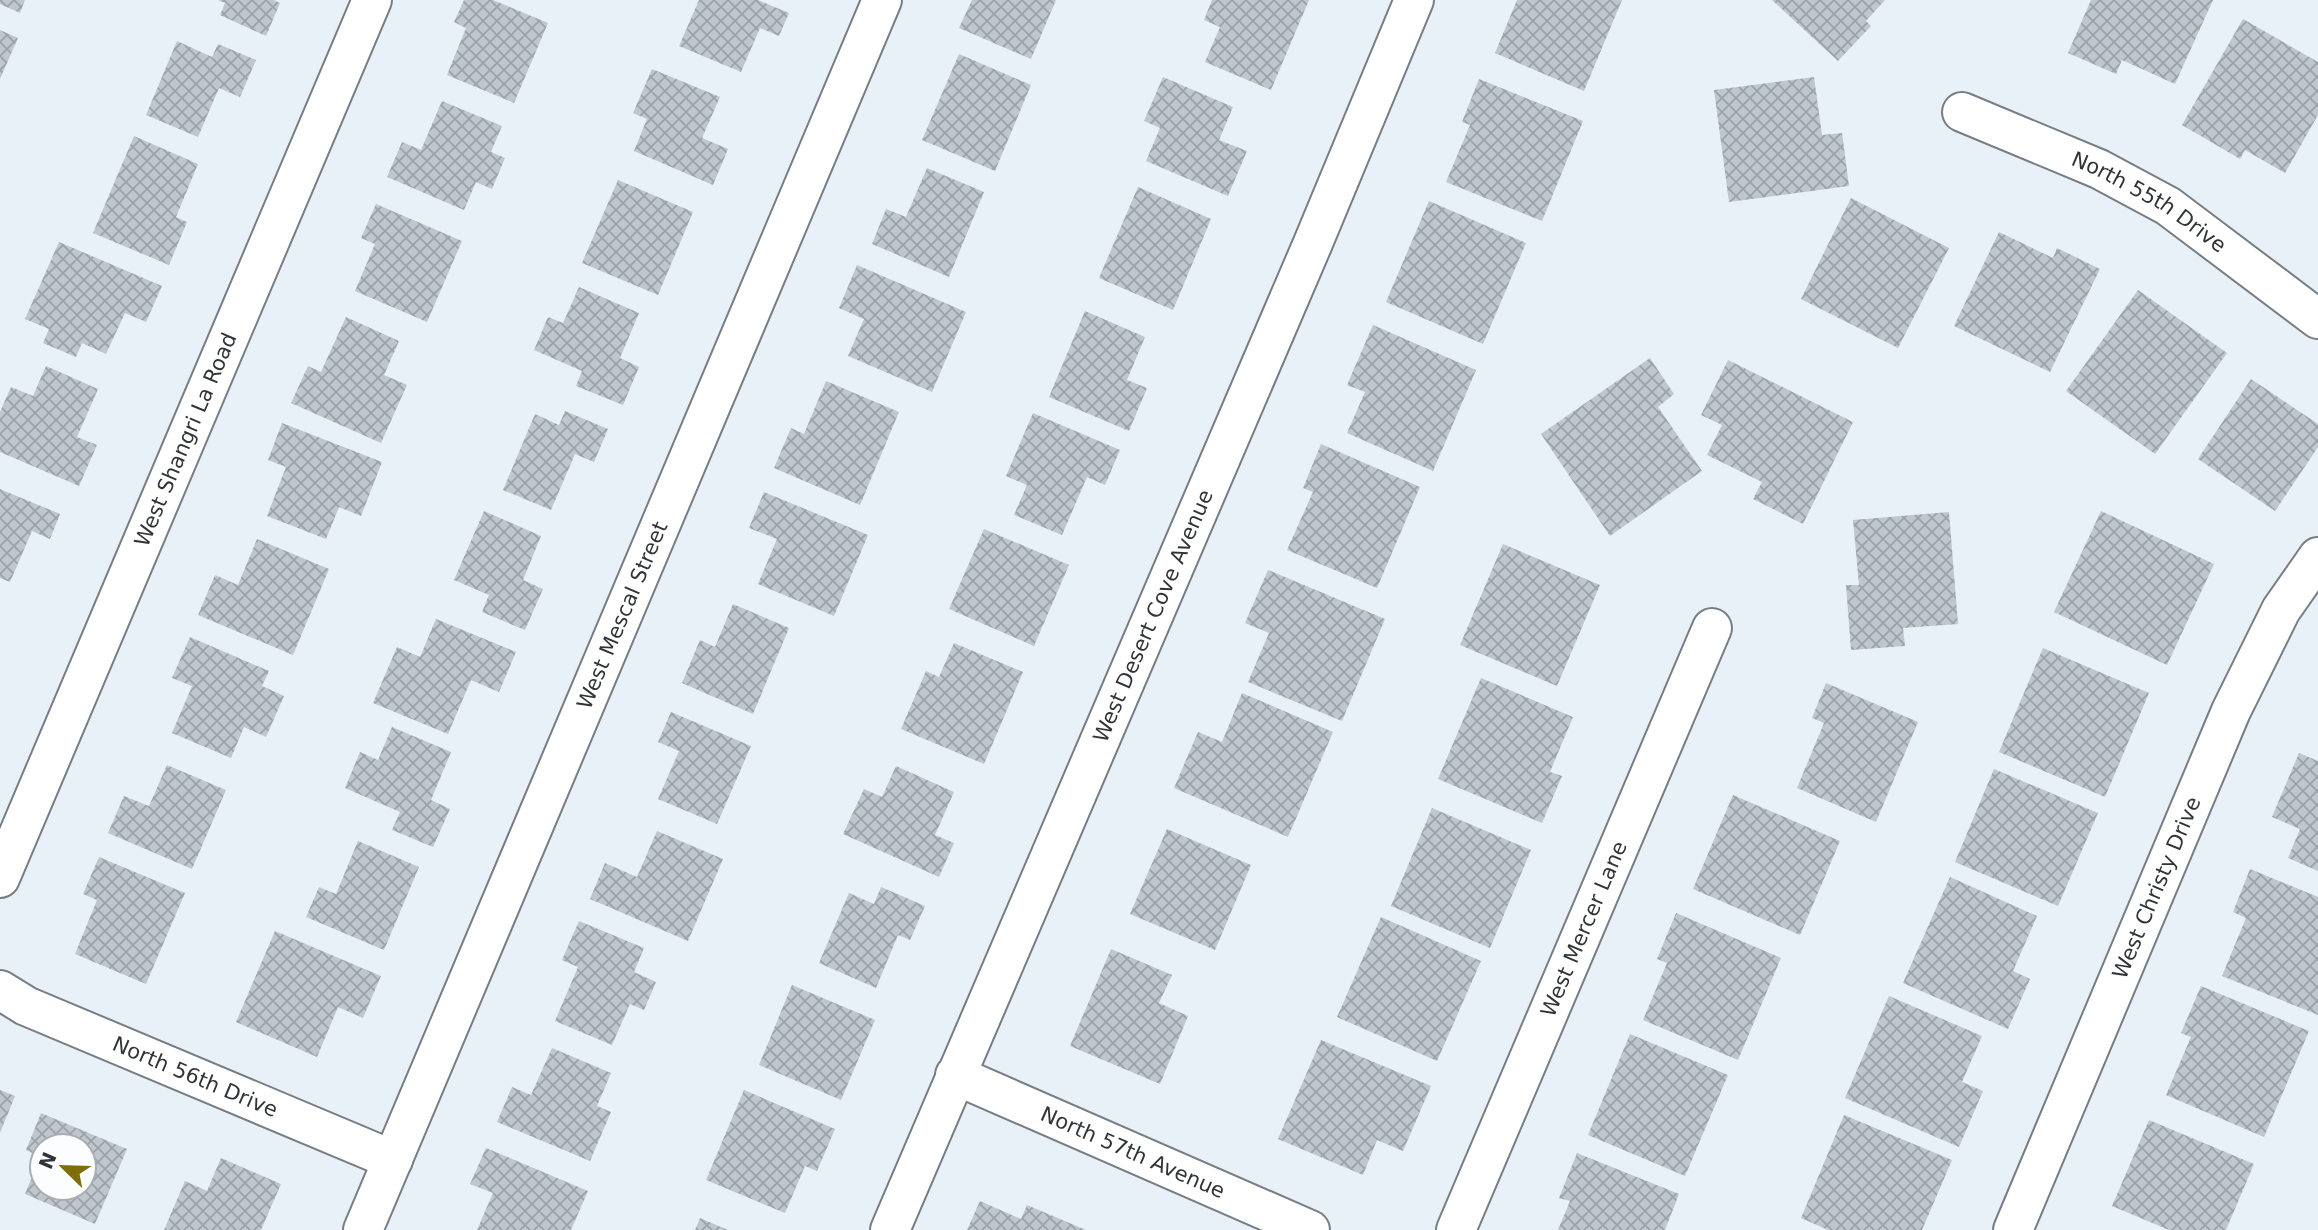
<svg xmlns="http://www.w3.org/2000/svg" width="2318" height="1230" viewBox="0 0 2318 1230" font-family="'DejaVu Sans',sans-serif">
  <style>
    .building { fill: url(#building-cross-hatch); fill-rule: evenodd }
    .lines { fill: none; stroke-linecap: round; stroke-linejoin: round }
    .minor-casing { stroke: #777d84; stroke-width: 42 }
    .minor { stroke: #fff; stroke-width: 38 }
    .labels { text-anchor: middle; stroke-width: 7; stroke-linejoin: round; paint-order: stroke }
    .street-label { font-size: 21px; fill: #313437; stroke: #fcfdff }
  </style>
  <defs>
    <pattern id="building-cross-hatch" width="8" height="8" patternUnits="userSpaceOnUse" patternTransform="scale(1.75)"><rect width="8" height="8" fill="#bfc6cd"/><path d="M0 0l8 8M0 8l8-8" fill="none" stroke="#9ca2a7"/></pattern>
  </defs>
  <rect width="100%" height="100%" fill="#e9f1f8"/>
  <!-- building -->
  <path class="building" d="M0,0H25L20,13L0,4Z
    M218,0H274L280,3L266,36L220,15L225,3Z
    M464,0H493L548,23L514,103L447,75L466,28L454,22Z
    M699,0H758L789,13L779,36L760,28L741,72L679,46Z
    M972,0H1056L1031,59L959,28Z
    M1212,0H1309L1271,90L1205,62L1220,27L1204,20Z
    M1517,0H1622L1584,91L1495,53Z
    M1772,0H1885L1866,21L1871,26L1838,61Z
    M2091,0H2213L2175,84L2122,60L2116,74L2068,53Z
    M2243,19L2318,62V115L2285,173L2245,150L2240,159L2182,125Z
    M0,30L18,38L0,79Z
    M177,41L212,57L218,44L256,60L240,97L219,88L198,137L146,115Z
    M959,54L1031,85L995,171L922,140Z
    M652,69L720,97L702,138L728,149L713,185L634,151L647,119L633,113Z
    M1163,77L1233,107L1219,140L1247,151L1228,196L1146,161L1160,128L1144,121Z
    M1814,77L1822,135L1842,133L1849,186L1729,202L1714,90Z
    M1479,79L1583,121L1542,221L1446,182L1470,125L1462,122Z
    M442,101L502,126L491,152L505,158L492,189L476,182L464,210L387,177L402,142L421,150Z
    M134,136L198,164L176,217L187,222L169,265L93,233Z
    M927,168L984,192L949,277L872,244L886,209L906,217Z
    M618,180L693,212L658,295L582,263Z
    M1138,187L1211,219L1173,310L1099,278Z
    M1851,198L1949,248L1898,348L1801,299Z
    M1429,201L1526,243L1483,344L1386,302Z
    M376,204L462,241L427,322L355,291L375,244L361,238Z
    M1999,232L2053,258L2057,248L2100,269L2050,372L1954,326Z
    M59,242L162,286L146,322L125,313L106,354L82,343L76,357L43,343L49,329L25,319Z
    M857,265L966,312L932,392L848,356L864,319L839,308Z
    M579,287L639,313L620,358L639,367L623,405L576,386L582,371L534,350L548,317L563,323Z
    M2138,290L2227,353L2155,454L2066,391Z
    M1085,311L1145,337L1127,380L1147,388L1129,431L1049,397Z
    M346,317L399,341L384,375L407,385L381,443L291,403L308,366L321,372Z
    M1373,325L1476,370L1433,471L1347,433L1365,392L1347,385Z
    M1650,358L1674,394L1658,407L1702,471L1610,536L1541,434Z
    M1728,360L1853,422L1803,524L1753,499L1762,482L1707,455L1722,425L1701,415Z
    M46,366L98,389L77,437L97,445L79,486L0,452V412L11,387L33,396Z
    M2251,379L2318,424V447L2275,511L2198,459Z
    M826,381L899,412L860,505L774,468L791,428L804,434Z
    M565,411L608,429L594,462L575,454L551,510L503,490L535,414L559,425Z
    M1033,413L1120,450L1105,485L1087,477L1062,535L1014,515L1027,485L1006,476Z
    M282,423L382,462L361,516L339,507L326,539L267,516L286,467L268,460Z
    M1321,444L1420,487L1377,588L1287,550L1313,492L1303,488Z
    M0,489L60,514L50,539L32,531L10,582L0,578Z
    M764,492L868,535L834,616L758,584L777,539L749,528Z
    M484,511L541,536L523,580L543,589L525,630L482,612L489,595L454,580Z
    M2101,511L2214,564L2167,665L2054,612Z
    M1949,512L1958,624L1903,628L1905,646L1851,650L1846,585H1859L1853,520Z
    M984,529L1069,565L1034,646L949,609Z
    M257,539L329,569L293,655L198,615L215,575L238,585Z
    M1503,544L1600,585L1557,686L1460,645Z
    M1268,570L1385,619L1342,721L1248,682L1269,633L1245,623Z
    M733,604L789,628L753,714L682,683L700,640L715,647Z
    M436,619L516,652L499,692L471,680L448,734L373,703L397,647L420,657Z
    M190,637L269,671L262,686L284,696L266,737L244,727L231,758L172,733L192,686L172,678Z
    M954,643L1023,672L984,764L901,729L926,671L939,677Z
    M2043,648L2149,693L2105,797L1999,752Z
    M1481,678L1573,717L1550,772L1562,776L1542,823L1438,779Z
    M1826,683L1918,722L1876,822L1797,788L1824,723L1812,718Z
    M1242,693L1333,732L1288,837L1174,788L1198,732L1222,742Z
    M671,712L751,746L717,824L658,799L679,751L658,742Z
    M392,727L451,752L431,800L450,809L433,847L392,830L400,812L345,788L360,752L378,760Z
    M2299,753L2318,761V871L2288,858L2300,829L2272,817Z
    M167,765L226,790L192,869L108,833L124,796L149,806Z
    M896,766L954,792L935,835L954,843L939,877L843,834L864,789L882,797Z
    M1994,769L2098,813L2058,906L1955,862Z
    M1733,795L1840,841L1800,935L1693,889Z
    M1432,808L1531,850L1490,948L1391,906Z
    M1167,829L1251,865L1215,950L1130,914Z
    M657,831L723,859L688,941L590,899L605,863L637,877Z
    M358,841L419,867L384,950L306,917L319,887L336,894Z
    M99,857L185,893L146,984L75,954L97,900L83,894Z
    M2250,869L2318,897V1015L2222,976L2246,918L2233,912Z
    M1950,877L2037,916L2013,971L2030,979L2008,1029L1903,983Z
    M881,887L925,906L910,940L898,935L876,988L819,963L849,893L874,904Z
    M1676,913L1781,958L1738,1060L1643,1020L1667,963L1657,959Z
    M1381,917L1481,961L1437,1061L1337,1017Z
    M579,921L644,948L634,972L656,982L644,1010L630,1004L612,1045L555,1021L578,967L562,960Z
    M275,931L381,976L363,1018L338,1007L317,1057L236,1022Z
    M1111,949L1172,975L1159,1003L1188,1016L1160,1084L1070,1046Z
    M792,985L875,1020L841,1100L759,1065Z
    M2201,986L2309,1031L2264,1137L2166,1095L2191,1037L2181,1033Z
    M1889,996L1982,1036L1962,1082L1983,1091L1959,1147L1845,1098Z
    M1630,1034L1728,1075L1685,1176L1588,1135Z
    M1321,1040L1431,1086L1403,1151L1377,1140L1363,1175L1278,1139Z
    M552,1048L611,1073L597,1106L611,1112L590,1161L497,1122L512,1087L531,1095Z
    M0,1090L15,1096L0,1133Z
    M744,1090L835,1129L817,1171L805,1166L785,1213L706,1180Z
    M41,1113L127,1149L95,1224L25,1194L40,1157L26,1150ZM42,1146H84V1188H42Z
    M1844,1115L1952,1160L1922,1230H1828L1801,1218Z
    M2149,1120L2254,1164L2226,1230H2169L2112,1206Z
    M486,1148L588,1191L571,1230H477L493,1193L470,1184Z
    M1577,1153L1679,1194L1665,1230H1558L1570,1201L1559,1198Z
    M221,1158L281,1184L261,1230H164L185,1181L207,1191Z
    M980,1201L1021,1219L1027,1205L1086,1230H967Z
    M700,1218L728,1230H695Z"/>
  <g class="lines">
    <defs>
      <g id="minor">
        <path id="s1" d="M1962,112L2099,169L2168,206L2318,319"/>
        <path id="s2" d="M0,878L372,0"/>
        <path id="s3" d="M0,990L26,1006L393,1160"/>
        <path id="s4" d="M955,1075L1310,1230"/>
        <path id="s5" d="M363,1230L882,0"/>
        <path id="s6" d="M890,1230L1313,243L1414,0"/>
        <path id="s7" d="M1456,1230L1712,628"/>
        <path id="s8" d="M2013,1230L2231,711L2281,610L2318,557"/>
      </g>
    </defs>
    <!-- minor casing -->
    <use href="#minor" class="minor-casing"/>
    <!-- minor -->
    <use href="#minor" class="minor"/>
  </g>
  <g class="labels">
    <!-- street labels -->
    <g class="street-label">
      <text dy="7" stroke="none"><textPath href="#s1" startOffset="208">North 55th Drive</textPath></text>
      <text dy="7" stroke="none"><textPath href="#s2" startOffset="476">West Shangri La Road</textPath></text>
      <text dy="7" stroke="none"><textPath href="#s5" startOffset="667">West Mescal Street</textPath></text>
      <text dy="7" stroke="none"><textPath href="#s6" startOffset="668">West Desert Cove Avenue</textPath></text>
      <text dy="7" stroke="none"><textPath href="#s8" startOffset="371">West Christy Drive</textPath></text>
      <text dy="7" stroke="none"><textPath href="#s7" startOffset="327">West Mercer Lane</textPath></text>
      <text dy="7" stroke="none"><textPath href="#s3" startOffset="214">North 56th Drive</textPath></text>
      <text dy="7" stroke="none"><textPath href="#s4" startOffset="194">North 57th Avenue</textPath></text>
    </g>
  </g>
  <!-- north arrow -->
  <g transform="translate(63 1167) rotate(293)"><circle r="33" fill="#fcfdff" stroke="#abadaf" stroke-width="2"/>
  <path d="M0-5L12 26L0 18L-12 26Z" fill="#7f6d0a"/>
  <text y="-10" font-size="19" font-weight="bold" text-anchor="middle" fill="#313437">N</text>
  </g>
</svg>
